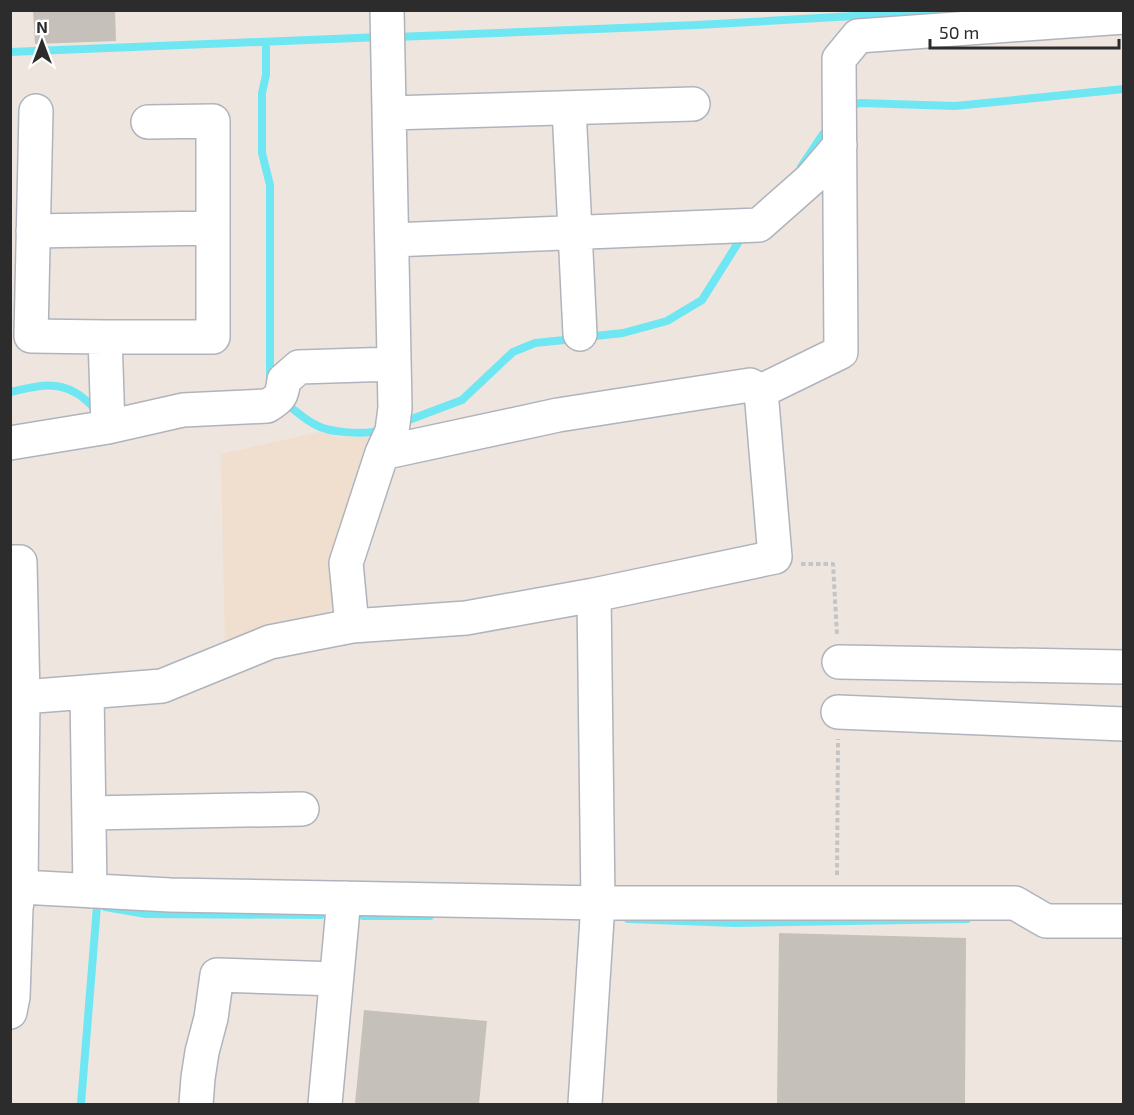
<svg xmlns="http://www.w3.org/2000/svg" width="1134" height="1115" viewBox="0 0 1134 1115" font-family="'Exo 2',sans-serif">
  <style>
    .education { fill: #f0dfce }
    .lines { fill: none; stroke-linecap: round; stroke-linejoin: round }
    .stream { stroke: #6fe7f2; stroke-width: 8 }
    .building { fill: #c6c0ba }
    .minor-casing { stroke: #afb4bc; stroke-width: 36 }
    .path { stroke: #c4c4c4; stroke-width: 4; stroke-dasharray: 4.5 3; stroke-linecap: butt }
    .minor { stroke: #fff; stroke-width: 33 }
  </style>
  <rect width="100%" height="100%" fill="#eee5df"/>
  <!-- education -->
  <path class="education" d="M319,432L337,437H378L334,605L327,615L225,651L221,454Z"/>
  <g class="lines">
    <!-- stream -->
    <path class="stream" d="M396,37L697,25L959,10
      M266,42V75L262,93V153L270,185V384
      M10,52L381,37
      M847,109L850,106L860,103L955,106L1124,89
      M801,167L823,134L829,129
      M586,337L623,333L667,321L702,300L743,235
      M10,392C34,387 54,380 76,393C84,397 91,405 98,412
      M285,403C295,410 305,420 316,425C329,433 366,435 381,430
      M401,423L462,400L513,352L535,343L574,339
      M105,907L146,914L321,915
      M363,916H430
      M628,919L735,923L967,919
      M81,1104L97,906"/>
  </g>
  <!-- building -->
  <path class="building" d="M33,10H115L116,41L35,44Z
    M779,933L966,938L965,1104H777Z
    M364,1010L487,1021L479,1104H355Z"/>
  <g class="lines">
    <defs>
      <path id="minor" d="M569,108L580,334
        M36,111L31,336L105,337L108,427
        M390,113L693,104
        M33,231L213,228
        M392,240L759,225L811,179L840,145
        M105,337H213V121L148,122
        M10,443L108,427L183,410L267,406C281,398 282,395 284,380L299,367L394,364
        M382,453L558,415L750,385L761,391
        M10,562H20L23,697L21,887L18,896L16,908L13,997L10,1012
        M352,626L346,563L382,453L392,431L395,408L387,10
        M839,662L1124,667
        M87,692L90,891
        M23,697L162,686L270,642L352,626L466,618L594,595L775,557L761,391L841,352L839,59L858,36L1124,17
        M838,712L1124,724
        M89,813L302,809
        M21,887L170,895L598,903H1015L1046,921H1124
        M196,1104L198,1078L202,1052L211,1018L217,975L336,979
        M325,1104L344,898
        M585,1104L598,903L594,595"/>
    </defs>
    <!-- minor casing -->
    <use href="#minor" class="minor-casing"/>
    <!-- path -->
    <path class="path" d="M801,564H833L837,635
      M837,875L838,739"/>
    <!-- minor -->
    <use href="#minor" class="minor"/>
  </g>
  <!-- border -->
  <rect width="1134" height="1115" fill="none" stroke="#2c2c2c" stroke-width="24"/>
  <!-- north arrow -->
  <g transform="translate(42 42)" stroke="#ffffff" stroke-width="4.5" paint-order="stroke">
  <path d="M0-4.5L10 22L0 15L-10 22Z" fill="#2c2c2c"/>
  <text y="-9" font-size="16" font-weight="bold" text-anchor="middle" fill="#2c2c2c">N</text>
  </g>
  <!-- scale -->
  <path d="M930 39v9h189v-9" fill="none" stroke="#2c2c2c" stroke-width="3"/>
  <text x="939" y="39" font-size="18" fill="#2c2c2c" stroke="#ffffff" stroke-width="4.5" paint-order="stroke">50 m</text>
</svg>
